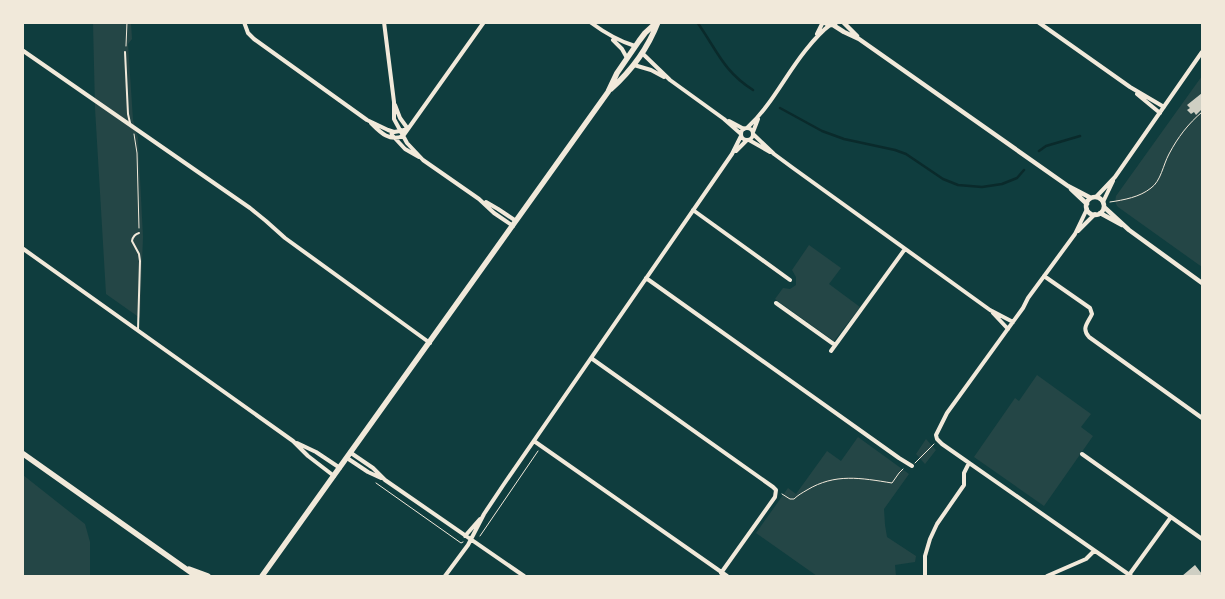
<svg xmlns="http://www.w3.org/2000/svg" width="1225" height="599" viewBox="0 0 1225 599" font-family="'IBM Plex Sans',sans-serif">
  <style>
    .green { fill: #244646 }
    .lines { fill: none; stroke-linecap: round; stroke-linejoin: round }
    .stream { stroke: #0a2a2b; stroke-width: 2.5 }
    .building { fill: #cfcfc3 }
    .path { stroke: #f1e9da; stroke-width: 1 }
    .service { stroke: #f1e9da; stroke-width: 2 }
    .minor { stroke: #f1e9da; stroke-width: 4 }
    .tertiary { stroke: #f1e9da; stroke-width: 4.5 }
    .primary { stroke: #f1e9da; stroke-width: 5.5 }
  </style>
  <rect width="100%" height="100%" fill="#0f3d3e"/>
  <!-- green -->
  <path class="green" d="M93,23H131L132,39L128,44L133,120L138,138L143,237L140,318L106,294L95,108Z
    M1202,76V267L1118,207C1115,204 1115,201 1116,196Z
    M809,245L841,268L829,284L860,307L834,341L775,299L783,288L790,289L796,285V277L792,270Z
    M1037,375L1091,414L1081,427L1093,436L1044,506L974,457L1015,398L1019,401Z
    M858,437L909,474L884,509L885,525L887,537L916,556L915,562L895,565L896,576H817L756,533L788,488L796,494L827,451L841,461Z
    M926,439L936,450L925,464L916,454Z
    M23,475L85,524L90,542V576H23Z"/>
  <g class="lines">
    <!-- stream -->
    <path class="stream" d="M697,22C717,50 723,71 753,90
      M780,108L822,131L844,139L895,150L906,154L943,179L958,185L982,187L1002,184L1017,178L1024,170
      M1039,151L1046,146L1080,136"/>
  </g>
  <!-- building -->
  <path class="building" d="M1202,93V109L1196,115L1194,112L1191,114L1187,110L1190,108L1187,105Z
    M1195,565L1202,574V576H1182Z"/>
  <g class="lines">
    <!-- path -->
    <path class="path" d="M126,46L127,22
      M134,134L137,153L139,228
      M1110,202C1124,200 1140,197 1151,188C1161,181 1163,165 1169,154C1178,137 1188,124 1202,112
      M915,463L934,444
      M376,483L461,543L463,542
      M782,494L790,499H794C798,495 802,493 807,490C835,473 861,478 892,483L899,473L903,469
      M480,536L538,451"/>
    <!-- service -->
    <path class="service" d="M125,52L128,114L130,123
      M138,330L140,261L139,254L132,241C133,236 135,234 139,233"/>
    <!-- minor -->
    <path class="minor" d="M244,22L248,33L254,39L367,120L388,130L394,132L400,131L408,129
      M384,22L394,102V119L407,143L423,160L479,199L494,213L513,226
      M590,22C605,33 618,41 635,46
      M1038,22L1130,87L1164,107
      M817,34L823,22
      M613,40L622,49L627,58
      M22,50L250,208L266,221L285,238L430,343
      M642,53L670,80L724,119L741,134
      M634,65L651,70L664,77
      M1137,94L1160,113
      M395,105L400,118L408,129
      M729,121L744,129
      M371,123C380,132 389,142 403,136
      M741 134a6 6 0 1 1 12 0a6 6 0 1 1-12 0Z
      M747,128C771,106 785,76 805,51C813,41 820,32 830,25
      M391,131L392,135L405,149L419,157
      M753,132L758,119
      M753,134L774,154L793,168L990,310L1013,322
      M403,136L484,22
      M749,140L770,152
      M736,151L747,140
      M1096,197L1115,177L1202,52
      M486,202L498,209L516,221
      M1103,202L1113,181
      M1087,209L1075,234L1028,298L1023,308L947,413L936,435L937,439L942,444L1131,576
      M693,210L790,280
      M1078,231L1095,214
      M22,248L293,441L308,456L334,476
      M1044,276L1090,308L1092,314C1088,323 1081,328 1089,337L1202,418
      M646,278L899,458L912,466
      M776,303L835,345
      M993,313L1008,329
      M831,351L905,249
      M591,358L773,487L776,490L775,497L721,573
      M534,441L727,576
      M297,443L316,452L340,468
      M351,453L373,468L385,480L524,576
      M1082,454L1202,539
      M347,458L368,472L381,478
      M465,536L480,519
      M1129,575L1171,517
      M445,576L468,545L484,514L504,484L732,154L741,136
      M925,576V556L930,539L937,524L964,485V473L969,463
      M1047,576L1086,559L1094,551"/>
    <!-- tertiary -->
    <path class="tertiary" d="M824,22C828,26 833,26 837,22
      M843,22L857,36
      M833,25L844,32L859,39L1068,186L1091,198
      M1071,189L1087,204
      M1086 206a9 9 0 1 1 18 0a9 9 0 1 1-18 0Z
      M1104,207L1129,230L1202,283
      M1100,213L1122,225"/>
    <!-- primary -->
    <path class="primary" d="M611,89C631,71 648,48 658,22
      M22,453L196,576
      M189,569L208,576
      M262,576L608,92L617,73L639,41L645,33L657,22"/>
  </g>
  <!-- border -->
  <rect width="1225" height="599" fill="none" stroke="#f1e9da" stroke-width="48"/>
</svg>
